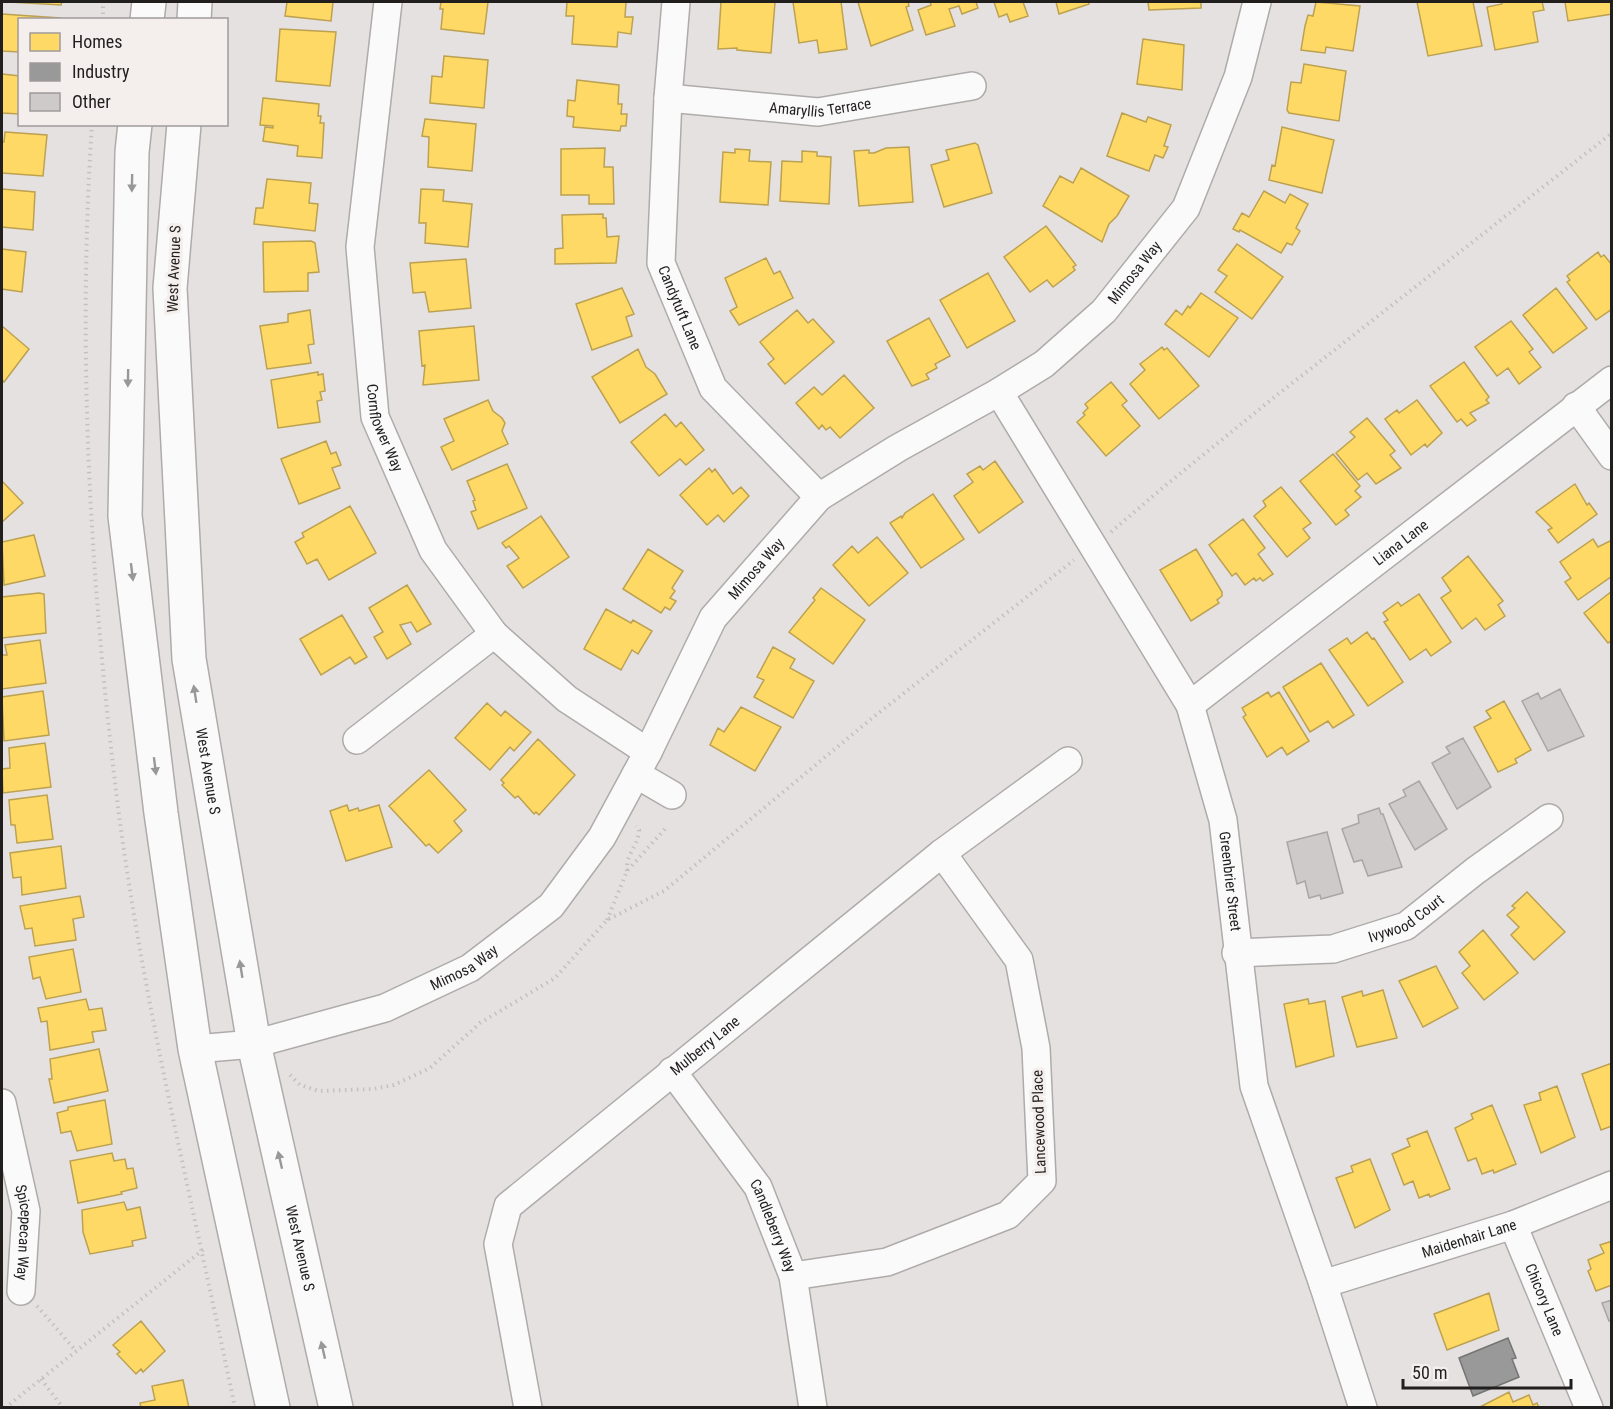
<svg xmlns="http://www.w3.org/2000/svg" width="1613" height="1409" viewBox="0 0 1613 1409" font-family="'Roboto Condensed',sans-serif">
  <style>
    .homes { fill: #ffd966; stroke: #bca150; stroke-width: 1.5 }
    .industry { fill: #999; stroke: #757474; stroke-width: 1.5 }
    .building { fill: #cdcac9; stroke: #a9a6a6; stroke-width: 1.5 }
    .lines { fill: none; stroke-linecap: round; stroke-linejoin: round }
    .street-casing { stroke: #aeabaa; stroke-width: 30 }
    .secondary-casing { stroke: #aeabaa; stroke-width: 36 }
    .path { stroke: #c2c1c1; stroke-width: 4; stroke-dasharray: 1.5 4.5; stroke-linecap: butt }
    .street { stroke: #fbfafa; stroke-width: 27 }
    .secondary { stroke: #fbfafa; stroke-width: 33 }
    .oneway { fill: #999797 }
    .labels { text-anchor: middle; stroke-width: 6; stroke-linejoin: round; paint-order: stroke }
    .street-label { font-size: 15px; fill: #211f1e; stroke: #f4eeed }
  </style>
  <rect width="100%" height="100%" fill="#e6e1e1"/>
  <!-- homes -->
  <path class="homes" d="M9,2H62L61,5Z
    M287,2H338H333L331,21L285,16Z
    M441,2H488L484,34L441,29L443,9H440Z
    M567,2H626L625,17H633L631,34L618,32L617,47L572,44L574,16H566Z
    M721,2H775L771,53L737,50V48L718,49Z
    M793,2H841L847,49L819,53L817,40L799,43Z
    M858,2H908L909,6L906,7L913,30L871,46Z
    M930,2H976L978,8L962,14L959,6L949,9L955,26L926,35L918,10L931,5Z
    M994,2H1023L1028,16L1010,22L1007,14L999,17Z
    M1056,2H1088L1089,4L1059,14Z
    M1148,2H1201V8L1149,10Z
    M1316,2L1360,6L1353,51L1326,47L1325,53L1301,50L1305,26L1308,15L1313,16Z
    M1417,2H1473L1482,46L1428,56Z
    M1502,2H1542L1544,10L1533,12L1538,42L1495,50L1487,7L1502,4Z
    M1565,2H1612V14L1568,21Z
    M2,14L60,18V20H20V52L2,51Z
    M280,29L336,32L330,86L276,81Z
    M1143,39L1184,45L1182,90L1137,84Z
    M444,56L488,60L484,108L430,103L432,76L442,77Z
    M1304,64L1346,71L1339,121L1289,113L1287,110L1291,82L1301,83Z
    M2,74L20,76V114L2,113Z
    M577,80L619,85L618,104H622L621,114H627L626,126H621L620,131L573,127L574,117L567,116L568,100L575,101Z
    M263,98L319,104L318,116H321L320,123H324L322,158L297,156L298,146L263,141L265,127L273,128V126L260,125Z
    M1122,113L1146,122L1148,117L1171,125L1164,146L1168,147L1163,158L1155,155L1149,171L1107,156Z
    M425,119L476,124L472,171L428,167L429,137L422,136Z
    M1282,127L1334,140L1322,193L1269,180L1272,165L1275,166Z
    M5,132L47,135L43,176L2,173V142H4Z
    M975,143L978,145L992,193L944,207L931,165L949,160L946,150Z
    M909,147L913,202L859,206L854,151L869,150V153H874L886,148Z
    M605,148L604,167H613L614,204H589V195H561V149Z
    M735,149L750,150L749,161L771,162L768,205L720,202L723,152L735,153Z
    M802,151L817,152V156L831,157L829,204L780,201L782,161L802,162Z
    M1081,168L1129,196L1117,216L1109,224L1102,242L1043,206L1060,176L1073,183Z
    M267,179L311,183L309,203L318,204L315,231L254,224L256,208H263Z
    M2,189L35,192L33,230L2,227Z
    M421,189L444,190L443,201L472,204L468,247L425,243L426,223H419Z
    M1264,191L1285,203L1290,194L1308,204L1296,228L1300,231L1292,245L1287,243L1281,253L1240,230L1239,232L1233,229L1242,213L1249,217Z
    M603,214V218H606L607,237L619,236L616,263L555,264V249L563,248L562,215Z
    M1046,226L1076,265L1073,267L1075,270L1053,287L1047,280L1030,292L1004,257Z
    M311,241L315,243L319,272L308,273V291L264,292L263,242Z
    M1237,244L1283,277L1252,319L1215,292L1227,276L1218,270Z
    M2,249L26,252L22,292L2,289Z
    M1598,252L1601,257L1604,255L1612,265V309L1596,320L1567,282L1570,280L1567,276Z
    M766,258L774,274L780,271L793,298L739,325L730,311L737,307L725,278Z
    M466,259L471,308L429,312L425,292L413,293L410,263Z
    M988,273L1015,321L967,348L940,300Z
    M622,288L634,314L626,317L632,336L592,350L576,304Z
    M1556,288L1587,328L1553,353L1523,315Z
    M1201,293L1238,318L1209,357L1165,324L1176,310L1182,315L1188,306L1190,308Z
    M310,310L314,344L308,345L311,363L267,369L260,326L288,322V314Z
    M797,310L808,323L813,319L834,342L785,384L768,364L774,359L760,342Z
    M929,318L950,356L935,364L937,368L926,374L929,379L912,386L887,341Z
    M1511,321L1533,349L1529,352L1541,367L1519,384L1508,368L1497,376L1475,347Z
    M2,326L29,349L4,382L2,380Z
    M474,326L479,380L423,385L425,365L422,366L419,331Z
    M1162,347L1164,350L1167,348L1199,386L1159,419L1130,384L1145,370L1140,364Z
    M638,349L646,367L655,374L667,394L620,423L592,377Z
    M1464,362L1489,397L1486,400L1489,403L1470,413L1476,420L1467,426L1461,419L1457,422L1430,386Z
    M318,372V375L323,374L325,391L320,392L322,400L317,401L320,422L278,428L271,380Z
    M844,375L874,408L840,438L830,427L826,430L822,425L819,429L796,403L814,387L822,395Z
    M1111,382L1127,401L1122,405L1140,426L1106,456L1077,422L1085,415L1083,413L1088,408L1085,404Z
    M488,400L493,411L502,418L505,423L502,431L508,444L452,470L441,447L454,441L444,419Z
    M1417,400L1442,433L1427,447L1425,444L1411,455L1385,419L1397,410L1399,413Z
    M665,414L676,427L681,422L704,450L686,465L680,459L659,476L631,442Z
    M1367,418L1395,451L1390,455L1401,468L1376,484L1367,473L1358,480L1336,453L1355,437L1350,432Z
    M326,441L331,454L336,452L341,465L332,468L340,488L299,504L281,459Z
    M1333,454L1360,486L1355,491L1361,497L1345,510L1349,515L1336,525L1300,481Z
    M995,461L1023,502L979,533L954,496L973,482L967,474L980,466L983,470Z
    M507,464L527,508L478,529L471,512L476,510L473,501L475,500L467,481Z
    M709,468L712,472L715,469L733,494L741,487L749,496L724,522L718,515L707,525L680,495Z
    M2,481L23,503L2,522Z
    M1575,484L1587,505L1589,503L1597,514L1558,543L1548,530L1552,528L1536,512Z
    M1281,487L1311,523L1303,529L1310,538L1287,557L1254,516L1266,506L1263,501Z
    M933,494L964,539L921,568L890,523L901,516L902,518L905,513Z
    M350,506L376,553L329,580L317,559L307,564L295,542L304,537L302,533Z
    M541,516L569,557L523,588L507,566L519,558L509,546L506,548L502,543Z
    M1243,519L1265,548L1258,554L1273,574L1263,581L1260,578L1256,581L1254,578L1245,585L1236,573L1232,576L1209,545Z
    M34,535L45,576L4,585L2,542Z
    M877,537L908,573L869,606L833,565L852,546L858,553Z
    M1593,539L1598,547L1612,540V576L1578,600L1565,582L1571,578L1560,562Z
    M648,549L683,571L672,588L675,591L670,598L676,601L670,610L665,607L661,613L623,589Z
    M1196,549L1222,592V596L1217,600L1219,603L1191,621L1160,570Z
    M1468,556L1503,601L1498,605L1505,616L1485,630L1476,618L1462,629L1441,598L1451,591L1442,578Z
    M407,585L431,624L417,632L411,622L400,625L411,644L387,659L374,637L383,632L369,608Z
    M821,588L865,620L833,664L789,632L815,600L813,598Z
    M1612,591V640L1608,643L1584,613Z
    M39,593L44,594L46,633L2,638V597Z
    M1419,594L1451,642L1431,656L1426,649L1410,660L1384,622L1388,620L1383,613L1398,602L1401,606Z
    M606,609L631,623L633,620L652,631L638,654L632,650L621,670L584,649Z
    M342,615L367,657L355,664L350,657L321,675L300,639Z
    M1367,632L1372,639L1374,638L1403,682L1368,706L1329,650L1347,638L1351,644Z
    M40,640L46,683L2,689V655H7L5,645Z
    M773,647L795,659L790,668L814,681L793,718L754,697L764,680L757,677Z
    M1321,663L1354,715L1333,728L1328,721L1310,732L1283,687Z
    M43,691L49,735L4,741L2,697Z
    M1268,692L1271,697L1279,692L1309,741L1287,755L1282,747L1267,757L1243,717L1246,715L1242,708Z
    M1504,701L1531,750L1515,759L1517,763L1498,772L1474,727L1491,718L1486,711Z
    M487,703L501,716L505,711L531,732L514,751L510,747L490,770L455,738Z
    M741,707L781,727L755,771L710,745L718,728L724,732Z
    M538,739L575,775L539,815L536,812L534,814L518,796L515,798L502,785L504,783L501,780Z
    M45,743L51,787L3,793L2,769L10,768L9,748Z
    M429,770L466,810L454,821L462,831L438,853L429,844L426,846L389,806Z
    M47,795L53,839L17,843L15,825H11L9,800Z
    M347,805L349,811L358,808L359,811L379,805L392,847L346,861L330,811Z
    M61,846L66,888L22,895L21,877L13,878L10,853Z
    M1527,892L1565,932L1534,960L1511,935L1519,927L1507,915L1515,908L1512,906Z
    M80,896L84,917L73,919L76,940L35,946L32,928L25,929L20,906Z
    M1483,930L1518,973L1484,1000L1462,973L1470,966L1459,952Z
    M73,949L81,992L46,999L40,977L33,979L29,957Z
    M1436,966L1458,1008L1423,1027L1399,981Z
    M1383,990L1397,1038L1357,1047L1342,997L1362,991L1363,996Z
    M86,999L89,1010L102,1008L106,1030L92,1032L94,1042L50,1050L47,1021L41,1022L38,1008Z
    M1308,999L1309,1004L1325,1001L1334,1056L1296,1067L1284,1004Z
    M99,1049L108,1091L54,1103L49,1079H52L50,1059Z
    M1612,1063V1126L1601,1130L1582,1074Z
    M1557,1086L1575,1137L1541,1153L1524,1105L1541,1100L1539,1093Z
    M105,1100L112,1144L77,1151L71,1131L61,1133L57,1113L68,1110V1107Z
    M1492,1105L1516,1164L1494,1173L1493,1170L1482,1174L1476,1158L1468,1161L1455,1128L1473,1119L1471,1114Z
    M1427,1131L1450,1189L1430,1197L1429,1194L1419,1198L1413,1181L1404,1185L1392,1154L1410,1146L1407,1139Z
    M112,1153L114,1161L125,1159L127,1169L133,1168L137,1188L121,1192L122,1194L78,1203L70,1161Z
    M1370,1159L1390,1210L1355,1228L1336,1178L1353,1172L1351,1166Z
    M124,1202L127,1210L140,1207L146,1238L132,1241L133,1246L90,1254L83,1232L82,1210Z
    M1612,1241V1285L1596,1291L1588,1271L1591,1269L1588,1260L1604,1253L1600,1245Z
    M1489,1293L1499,1330L1447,1350L1434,1314Z
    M141,1321L165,1351L143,1372L141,1369L136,1374L117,1354L120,1352L113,1345Z
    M183,1380L189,1408H141L140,1403L155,1400L152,1386Z
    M1509,1392L1513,1402L1529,1395L1533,1405L1537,1403L1539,1408H1478Z"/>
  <!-- industry -->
  <path class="industry" d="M1508,1338L1516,1358L1512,1359L1519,1377L1473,1396L1459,1358Z"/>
  <!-- building -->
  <path class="building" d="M1560,689L1584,736L1548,751L1522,701L1538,693L1541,699Z
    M1463,738L1491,787L1457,809L1432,763L1450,753L1446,747Z
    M1419,781L1447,829L1415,850L1389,804L1406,796L1403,790Z
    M1379,808L1381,814H1383L1402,867L1368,876L1362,860L1354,862L1342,829L1359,823L1358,815Z
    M1327,832L1343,893L1321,899L1320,895L1309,898L1305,881L1297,884L1287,842Z
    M1612,1300V1319L1609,1321L1602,1303Z"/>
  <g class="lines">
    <defs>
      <g id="street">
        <path id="s1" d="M388,2L360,247L375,417L433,550L494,634L567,699L648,752"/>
        <path id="s2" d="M676,2L668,98L661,263L713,388L819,497"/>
        <path id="s3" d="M668,98L818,112L972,86"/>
        <path id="s4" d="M999,392L1190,705L1223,820L1254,1086L1323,1284L1363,1408"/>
        <path d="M1576,406L1612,456"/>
        <path id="s5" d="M1190,705L1612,380"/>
        <path d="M357,740L494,634"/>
        <path d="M636,774L672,795"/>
        <path id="s6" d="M1236,953L1333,949L1406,926L1475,871L1549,818"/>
        <path id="s7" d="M195,1049L254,1044L385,1008L470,968L551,906L602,837L648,752L713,618L819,497L898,448L999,392L1044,364L1104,311L1186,208L1238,77L1257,2"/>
        <path id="s8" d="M672,1071L758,1187L793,1276L813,1408"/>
        <path id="s9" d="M2,1103L26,1211L21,1291"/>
        <path id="s10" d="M1513,1225L1589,1408"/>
        <path d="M793,1276L887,1262L1008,1215L1042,1181L1036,1048L1019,960L942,853"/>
        <path id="s11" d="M1323,1284L1513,1225L1612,1185"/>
        <path id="s12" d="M528,1408L498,1244L508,1206L942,853L1068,761"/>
      </g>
      <g id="secondary">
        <path d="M147,20L149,2"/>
        <path d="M194,20L195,2"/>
        <path d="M135,124L132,152L125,516L161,813L195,1049L273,1408"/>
        <path id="s13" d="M184,124L170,288L189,659L254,1044L336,1408"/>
      </g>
    </defs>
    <!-- street casing -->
    <use href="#street" class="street-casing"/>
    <!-- secondary casing -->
    <use href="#secondary" class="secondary-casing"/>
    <!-- path -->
    <path class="path" d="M103,20V2
      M92,124C77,351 90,581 118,807C144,1009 194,1208 235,1408
      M1111,532L1166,485L1277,395L1612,133
      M627,871C625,855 639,845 639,830L636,826
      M607,920L627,871L665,829
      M290,1075L300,1085L319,1091L373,1089L394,1085L430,1068L480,1023L555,978L607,920L664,891L871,719L1074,560
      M37,1306L76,1351
      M41,1379L63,1408
      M5,1408L204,1249"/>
    <!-- street -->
    <use href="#street" class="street"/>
    <!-- secondary -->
    <use href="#secondary" class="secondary"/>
  </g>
  <!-- one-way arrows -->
  <defs><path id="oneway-solid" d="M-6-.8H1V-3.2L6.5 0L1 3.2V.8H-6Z" transform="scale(1.5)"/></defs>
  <g class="oneway">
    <use href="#oneway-solid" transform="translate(132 183) rotate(91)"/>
    <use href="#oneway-solid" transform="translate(128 378) rotate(91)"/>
    <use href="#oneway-solid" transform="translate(132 572) rotate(83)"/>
    <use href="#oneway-solid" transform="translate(195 694) rotate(-99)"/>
    <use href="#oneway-solid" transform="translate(155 766) rotate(83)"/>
    <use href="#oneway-solid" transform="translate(241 969) rotate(-99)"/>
    <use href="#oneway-solid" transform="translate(280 1160) rotate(-103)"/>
    <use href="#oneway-solid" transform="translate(323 1350) rotate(-103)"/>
  </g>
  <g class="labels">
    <!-- street labels -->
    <g class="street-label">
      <text dy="5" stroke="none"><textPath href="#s3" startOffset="153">Amaryllis Terrace</textPath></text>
      <text transform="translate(174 269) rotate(-88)" y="5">West Avenue S</text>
      <text dy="5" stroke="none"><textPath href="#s7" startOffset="1274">Mimosa Way</textPath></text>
      <text dy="5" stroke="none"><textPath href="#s2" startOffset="310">Candytuft Lane</textPath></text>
      <text dy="5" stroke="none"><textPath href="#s1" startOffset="430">Cornflower Way</textPath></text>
      <text dy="5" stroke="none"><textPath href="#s5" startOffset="266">Liana Lane</textPath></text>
      <text dy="5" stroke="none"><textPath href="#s7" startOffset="788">Mimosa Way</textPath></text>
      <text dy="5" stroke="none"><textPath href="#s13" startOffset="650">West Avenue S</textPath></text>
      <text dy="5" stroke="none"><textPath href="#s4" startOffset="548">Greenbrier Street</textPath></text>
      <text dy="5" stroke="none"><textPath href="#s6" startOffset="177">Ivywood Court</textPath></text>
      <text dy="5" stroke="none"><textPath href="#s7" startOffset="284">Mimosa Way</textPath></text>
      <text dy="5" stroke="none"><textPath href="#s12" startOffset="460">Mulberry Lane</textPath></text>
      <text transform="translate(1039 1122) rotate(-92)" y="5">Lancewood Place</text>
      <text dy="5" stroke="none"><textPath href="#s8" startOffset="186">Candleberry Way</textPath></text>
      <text dy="5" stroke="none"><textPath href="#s9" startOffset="132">Spicepecan Way</textPath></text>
      <text dy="5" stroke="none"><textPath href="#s11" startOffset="153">Maidenhair Lane</textPath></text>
      <text dy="5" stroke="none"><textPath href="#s13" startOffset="1136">West Avenue S</textPath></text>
      <text dy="5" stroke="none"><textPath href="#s10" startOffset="81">Chicory Lane</textPath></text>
    </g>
  </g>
  <!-- border -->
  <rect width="1613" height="1409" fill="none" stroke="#211f1e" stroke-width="6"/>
  <!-- legend -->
  <rect x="18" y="18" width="210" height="108" fill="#f4eeed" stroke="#a09b9a" stroke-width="1.5"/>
  <rect x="30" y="33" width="30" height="18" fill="#ffd966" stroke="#a09b9a" stroke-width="1.5"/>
  <text x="72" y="48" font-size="18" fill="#211f1e">Homes</text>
  <rect x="30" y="63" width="30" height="18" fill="#999999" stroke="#a09b9a" stroke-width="1.5"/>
  <text x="72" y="78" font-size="18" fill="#211f1e">Industry</text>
  <rect x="30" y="93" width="30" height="18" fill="#cdcac9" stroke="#a09b9a" stroke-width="1.5"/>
  <text x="72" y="108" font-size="18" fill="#211f1e">Other</text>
  <!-- scale -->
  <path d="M1403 1379v9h168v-9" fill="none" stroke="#211f1e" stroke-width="3"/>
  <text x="1412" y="1379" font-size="18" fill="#211f1e" stroke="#f4eeed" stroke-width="4.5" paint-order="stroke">50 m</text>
</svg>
